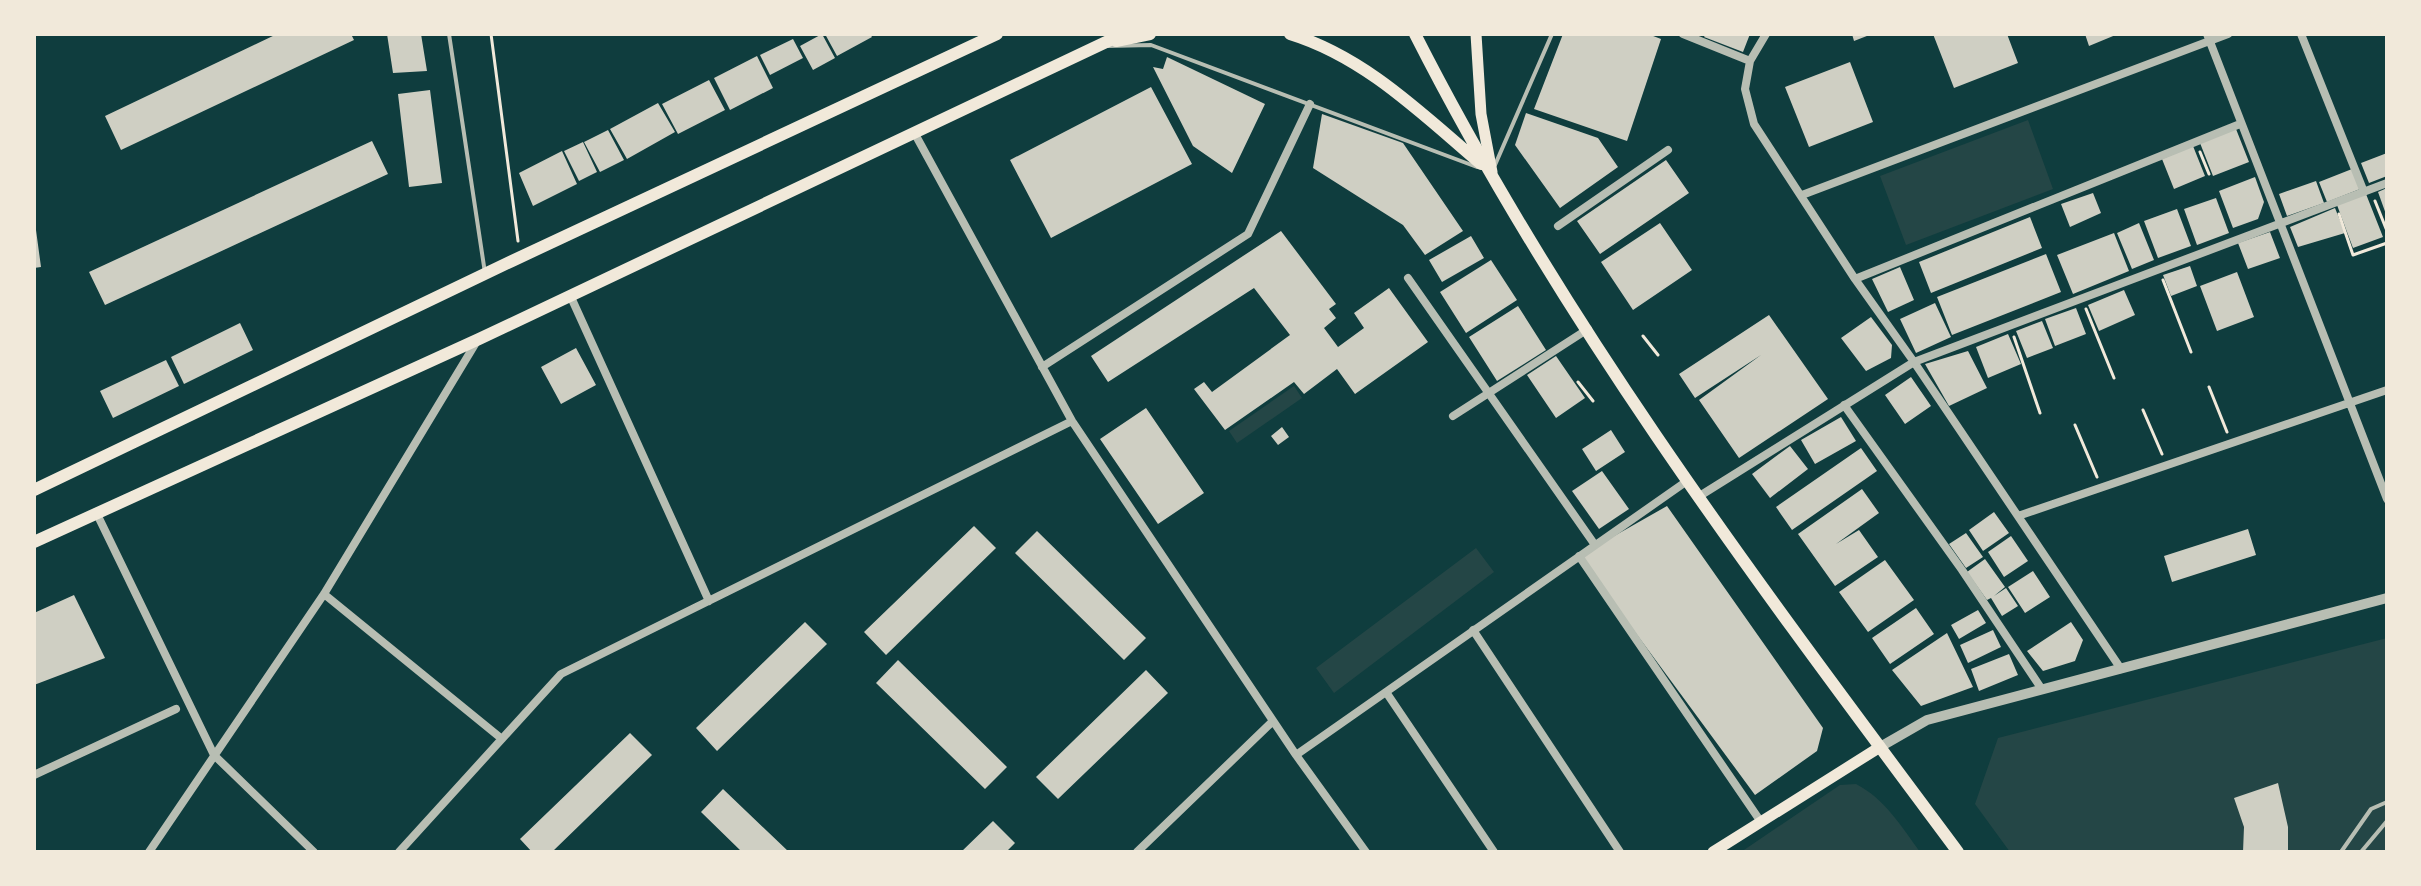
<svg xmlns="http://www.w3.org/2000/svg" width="2421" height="886" viewBox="0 0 2421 886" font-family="Literata,serif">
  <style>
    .green { fill: #244646 }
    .building { fill: #cfcfc3 }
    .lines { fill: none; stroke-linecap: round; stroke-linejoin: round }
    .path { stroke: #f1e9da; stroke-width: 3 }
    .service { stroke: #b8beb3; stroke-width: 4 }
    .minor { stroke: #b8beb3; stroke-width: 8 }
    .tertiary { stroke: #b8beb3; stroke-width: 10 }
    .secondary { stroke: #f1e9da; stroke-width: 11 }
    .primary { stroke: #f1e9da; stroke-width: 12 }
  </style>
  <rect width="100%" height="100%" fill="#0f3d3e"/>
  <!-- green -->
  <path class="green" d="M2028,120L2053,189L1906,245L1880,176Z
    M1294,386L1302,398L1237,443L1229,431Z
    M1476,548L1494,572L1334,693L1316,668Z
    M2387,638V852H2010L1975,804L1998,738Z
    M1856,784C1885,799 1901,826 1920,852H1741L1840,785Z"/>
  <!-- building -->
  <path class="building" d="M277,34H351L354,40L121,150L105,116Z
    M387,34H421L427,71L393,73Z
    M822,34L835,58L813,70L800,46Z
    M825,34H870L872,37L837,56Z
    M1563,34H1648L1661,39L1627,141L1534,109Z
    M1706,34H1750L1743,52L1704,37Z
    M1852,34H1872L1854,41Z
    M1933,34H2007L2018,63L1954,88Z
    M2085,34H2118L2089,46Z
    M793,39L803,58L770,75L760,55Z
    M757,56L773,88L730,110L714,78Z
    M1167,57L1265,104L1232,173L1193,146L1153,67L1163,69Z
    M1850,62L1873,122L1809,147L1785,87Z
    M709,80L725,110L678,134L662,104Z
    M1151,87L1192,164L1051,238L1010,160Z
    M430,90L442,183L409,187L398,94Z
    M658,103L675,132L627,159L610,129Z
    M1526,113L1598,138L1618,167L1560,208L1515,145Z
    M1322,114L1403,143L1463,231L1425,255L1403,225L1313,168Z
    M2236,129L2249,162L2213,176L2200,143Z
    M608,130L624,160L600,172L584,142Z
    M372,141L388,174L105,305L89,272Z
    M583,142L597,172L579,181L564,151Z
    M2193,146L2205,176L2174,189L2162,159Z
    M562,151L577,184L533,206L519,173Z
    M2387,153V176L2369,183L2361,163Z
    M1666,160L1689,193L1600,254L1577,221Z
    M2352,169L2360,189L2327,202L2319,182Z
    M2255,177L2264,202L2258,219L2233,228L2219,191Z
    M2316,181L2324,203L2287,216L2279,194Z
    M2387,188V217L2378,192Z
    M2093,193L2101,213L2070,227L2061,204Z
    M2366,194L2383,237L2353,248L2337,205Z
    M2216,198L2229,233L2197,245L2184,209Z
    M2335,208L2345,233L2298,247L2290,227Z
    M2177,209L2191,246L2158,258L2144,221Z
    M2030,217L2042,248L1931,293L1919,262Z
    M1660,223L1692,270L1633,310L1601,262Z
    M2139,223L2154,260L2132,269L2117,233Z
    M36,230L41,267L34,268V231Z
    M1281,231L1336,304L1329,309L1336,318L1324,328L1338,347L1364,328L1354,313L1389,288L1428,342L1355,394L1337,369L1304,394L1294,382L1225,430L1194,389L1204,382L1212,392L1290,335L1254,288L1108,382L1091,356Z
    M2270,232L2280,258L2248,269L2238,243Z
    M2114,233L2129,271L2073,294L2057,255Z
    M1471,236L1484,258L1442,282L1429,260Z
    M2046,254L2061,292L1952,335L1937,297Z
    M1491,260L1517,300L1466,333L1440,292Z
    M2190,266L2197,286L2171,296L2163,275Z
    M1900,267L1914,300L1888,312L1872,279Z
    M2237,272L2254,317L2217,331L2200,286Z
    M2124,290L2135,315L2099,331L2088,305Z
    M1935,303L1951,337L1916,353L1900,319Z
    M1518,306L1546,350L1497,381L1469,337Z
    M2076,308L2086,334L2055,346L2045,319Z
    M1769,315L1828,399L1739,458L1699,400L1761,355L1695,398L1679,374Z
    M1871,317L1892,345L1891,358L1866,371L1841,338Z
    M2042,321L2053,348L2027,358L2016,331Z
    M240,323L253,350L184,384L171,357Z
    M2008,334L2021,364L1988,378L1976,347Z
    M576,348L596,385L561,404L541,367Z
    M1968,351L1987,388L1949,406L1925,364Z
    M1556,356L1585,398L1556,418L1527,375Z
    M166,360L179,386L113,418L100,391Z
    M1911,377L1931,406L1905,424L1885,395Z
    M1146,408L1204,493L1158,524L1100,439Z
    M1841,417L1856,441L1815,464L1801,440Z
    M1282,427L1289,437L1278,445L1271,436Z
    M1611,430L1625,452L1596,471L1582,449Z
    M1790,446L1808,469L1770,498L1752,474Z
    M1861,448L1877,471L1792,530L1776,507Z
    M1602,471L1629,509L1599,529L1572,491Z
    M1862,489L1879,513L1836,544L1859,530L1878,557L1835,586L1798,534Z
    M1667,506L1823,728L1817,751L1755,795L1579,556Z
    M1994,512L2009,533L1983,551L1969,530Z
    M974,526L996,548L886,655L864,632Z
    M2248,529L2256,555L2172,582L2164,556Z
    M1037,531L1146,638L1124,660L1015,553Z
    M1966,533L1983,557L1966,568L1949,544Z
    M2011,536L2028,561L2004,577L1988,552Z
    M1985,559L2005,587L1994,596L2006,588L2018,606L2002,616L1991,598L1987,600L1967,572Z
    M1885,560L1914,600L1868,632L1839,592Z
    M2033,571L2050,597L2025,613L2008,587Z
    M74,595L105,658L34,685V613Z
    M1916,608L1934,634L1890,664L1872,638Z
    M1978,610L1986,623L1959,639L1951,625Z
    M805,622L827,644L717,751L696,728Z
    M2071,622L2083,640L2075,661L2043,671L2027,651Z
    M1993,630L2001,647L1968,663L1960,645Z
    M1947,633L1973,687L1921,706L1892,670Z
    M2009,654L2018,675L1979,691L1971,669Z
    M898,660L1007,767L985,789L876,683Z
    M1146,670L1168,693L1058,799L1036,777Z
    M630,733L652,755L552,852H532L520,839Z
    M2278,783L2288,827V852H2243L2244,827L2234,798Z
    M723,789L789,852H742L701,812Z
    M993,821L1015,843L1006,852H961Z"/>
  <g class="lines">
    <!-- path -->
    <path class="path" d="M491,34L518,241
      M2200,152L2209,174
      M2375,201L2387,231
      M2339,214L2353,255L2387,243
      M2163,280L2191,352
      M2086,309L2114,378
      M1643,336L1658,355
      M2014,337L2040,413
      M1578,382L1593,401
      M2209,387L2227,432
      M2143,410L2162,454
      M2075,425L2097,477"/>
    <!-- service -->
    <path class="service" d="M449,34L485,273
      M1107,46L1151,45L1477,167
      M1495,165L1552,34
      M2341,852L2371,809L2387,802
      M2361,852L2387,821"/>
    <!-- minor -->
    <path class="minor" d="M1683,34L1750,61
      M1766,34L1750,61L1745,89L1754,124L1855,279L1914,362L2121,669
      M2207,34L2387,499
      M2301,34L2364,192
      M915,134L1072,421L1296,755L1366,852
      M1802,195L2228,34
      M1558,226L1668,150
      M1408,278L1595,545
      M1855,279L2240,124
      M570,295L709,601
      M1042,367L1248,234L1310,104
      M1844,405L1962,570L2041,688
      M1453,416L1588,329
      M1698,497L1914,362L2387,183
      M96,512L214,755L314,852
      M2018,516L2387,390
      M1579,556L1761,822
      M324,594L502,739
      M1473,630L1620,852
      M1386,692L1494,852
      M1296,755L1687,481
      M34,775L176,709
      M149,852L324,594L477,341
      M399,852L561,674L1072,421
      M1137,852L1273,721"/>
    <!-- tertiary -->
    <path class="tertiary" d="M1880,747L1927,720L2387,598"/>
    <!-- secondary -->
    <path class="secondary" d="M1476,34L1481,114L1492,172
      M1713,852L1880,747"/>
    <!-- primary -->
    <path class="primary" d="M1290,34C1365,57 1422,114 1481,164
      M1415,34C1563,326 1763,590 1958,852
      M1116,41L1150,34
      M34,490L512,261L997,34
      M34,542L479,339L1123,34"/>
  </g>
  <!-- border -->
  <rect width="2421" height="886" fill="none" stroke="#f1e9da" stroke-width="72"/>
</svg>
